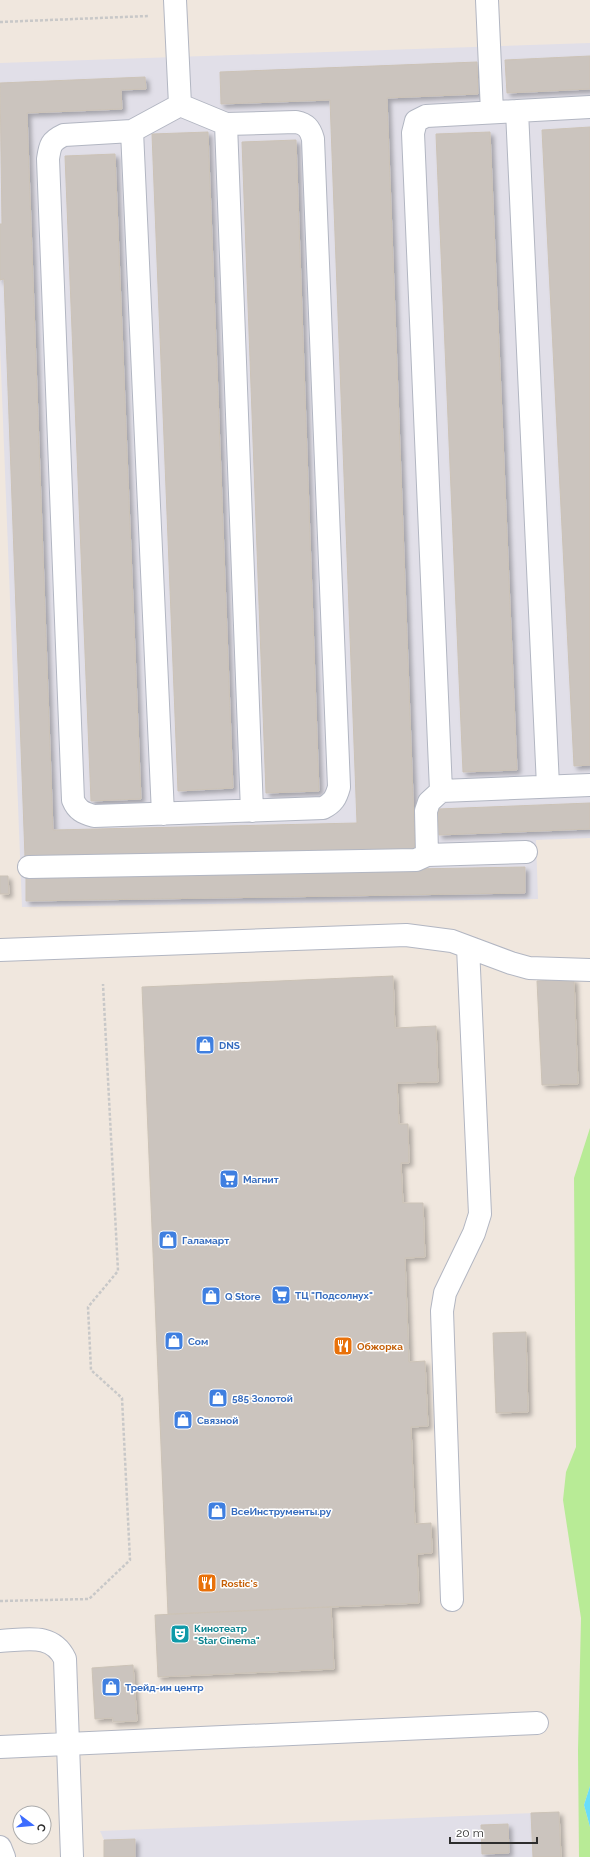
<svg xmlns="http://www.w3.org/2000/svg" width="590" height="1857" viewBox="0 0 590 1857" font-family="Raleway,sans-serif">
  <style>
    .industrial { fill: #e1dfe8 }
    .green { fill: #b8eb96 }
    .water { fill: #68ddfb }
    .building { fill: #cbc4be; stroke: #ccc3b7; filter: url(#shadow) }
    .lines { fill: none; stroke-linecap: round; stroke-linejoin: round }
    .minor-casing { stroke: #b2b6c2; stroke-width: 24 }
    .path { stroke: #c8c8c8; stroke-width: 2.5; stroke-dasharray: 3 2; stroke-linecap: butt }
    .minor { stroke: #fff; stroke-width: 22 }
    .labels { text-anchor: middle; stroke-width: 3; stroke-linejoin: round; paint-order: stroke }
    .shop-label { font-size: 10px; font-weight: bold; fill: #366cbe; stroke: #fff; text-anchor: start }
    .food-label { font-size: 10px; font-weight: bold; fill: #c56008; stroke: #fff; text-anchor: start }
    .culture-label { font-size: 10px; font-weight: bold; fill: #0d838f; stroke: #fff; text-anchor: start }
  </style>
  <defs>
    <filter id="shadow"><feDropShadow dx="3.5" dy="3.5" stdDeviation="2" flood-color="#0004"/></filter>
  </defs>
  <rect width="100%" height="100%" fill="#f0e7de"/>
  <!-- industrial -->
  <path class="industrial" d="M590,43V838L536,840L538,899L22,907L0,344V63Z
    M559,1812L561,1857H104V1840L100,1831Z"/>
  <!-- green -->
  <path class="green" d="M590,1128V1786L584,1805L590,1827V1857H579L578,1750L581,1618L563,1500L566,1472L576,1447L574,1178Z"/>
  <!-- water -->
  <path class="water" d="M590,1786V1827L584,1805Z"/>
  <!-- building -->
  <path class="building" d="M590,56V89L507,93L505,60Z
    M477,62L478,94L387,98L415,850L25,857L4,279L0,280V224H2L0,83L145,77L146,89L121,90L122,109L27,113L53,830L357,823L330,100L221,104L220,72Z
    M590,127V765L574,766L542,130Z
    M208,132L233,788L178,791L152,134Z
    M490,132L517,770L463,772L436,134Z
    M296,140L319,791L266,793L242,142Z
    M115,154L141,799L91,801L65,156Z
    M590,803V829L439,835L438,809Z
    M525,867V893L26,901V876Z
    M0,876H8L9,894H0Z
    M393,976L395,1028L436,1026L438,1082L397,1083L399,1124H408L409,1163H401L403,1203H423L425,1257L405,1258L409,1362L425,1361L428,1426L411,1427L415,1524L431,1523L432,1553L417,1554L419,1603L168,1614L142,987Z
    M574,979L578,1084L542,1085L537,981Z
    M526,1332L528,1412L496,1413L493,1333Z
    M331,1607L334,1669L158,1677L155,1615Z
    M133,1665L137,1721L113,1722V1718L95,1719L92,1668Z
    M559,1812L561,1857H533L531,1813Z
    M508,1824L509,1853L482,1854L481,1825Z
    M135,1839V1857H104V1840Z"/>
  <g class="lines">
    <defs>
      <path id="minor" d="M175,0L180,105
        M487,0L492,112
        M180,105L226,124L296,122C306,124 310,128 313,139L339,787C336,798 333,803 323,808L94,816C83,813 77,810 73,800L48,159C50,145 51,141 64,135L132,131Z
        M517,111L548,786
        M226,124L252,811
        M132,131L163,814
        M441,791L413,133L416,121L426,116L590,107
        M526,852L427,855L426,811L429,802L441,791L590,785
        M29,867L416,860L427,855
        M0,950L406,935L452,941L511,963L529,968L590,970
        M452,1600L442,1311L445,1293L474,1233L480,1214L468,947
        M0,1641C26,1640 52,1632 65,1659L72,1857
        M0,1747L537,1723
        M0,1847L4,1857"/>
    </defs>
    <!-- minor casing -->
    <use href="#minor" class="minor-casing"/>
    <!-- path -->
    <path class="path" d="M0,22L149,16
      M0,1601L89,1599L130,1560L122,1398L91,1370L88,1307L118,1271L103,984"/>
    <!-- minor -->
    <use href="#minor" class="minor"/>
  </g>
  <!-- icons -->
  <defs>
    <symbol id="shop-square" viewBox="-11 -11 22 22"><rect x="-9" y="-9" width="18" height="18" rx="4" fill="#3f7fe0" stroke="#fff"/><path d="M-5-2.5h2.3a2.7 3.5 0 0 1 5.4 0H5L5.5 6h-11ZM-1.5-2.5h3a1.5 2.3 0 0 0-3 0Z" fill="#fff"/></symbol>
    <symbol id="supermarket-square" viewBox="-11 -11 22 22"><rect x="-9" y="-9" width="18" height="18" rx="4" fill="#3f7fe0" stroke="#fff"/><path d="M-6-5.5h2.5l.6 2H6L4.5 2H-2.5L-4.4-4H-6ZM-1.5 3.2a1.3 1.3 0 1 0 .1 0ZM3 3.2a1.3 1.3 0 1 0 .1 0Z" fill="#fff"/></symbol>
    <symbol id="restaurant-square" viewBox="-11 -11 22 22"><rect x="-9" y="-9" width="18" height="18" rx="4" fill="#e8710a" stroke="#fff"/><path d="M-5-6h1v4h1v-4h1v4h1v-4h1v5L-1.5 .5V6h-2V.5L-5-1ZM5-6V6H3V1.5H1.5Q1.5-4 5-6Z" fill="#fff"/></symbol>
    <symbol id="theatre-square" viewBox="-11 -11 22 22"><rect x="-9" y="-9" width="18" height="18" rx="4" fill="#0f9aa8" stroke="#fff"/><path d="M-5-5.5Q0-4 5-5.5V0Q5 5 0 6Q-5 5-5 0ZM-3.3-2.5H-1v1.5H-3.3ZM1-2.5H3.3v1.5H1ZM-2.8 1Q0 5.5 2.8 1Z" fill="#fff"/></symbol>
  </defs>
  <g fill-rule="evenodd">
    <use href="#shop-square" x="194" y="1034" width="22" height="22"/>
    <use href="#supermarket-square" x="218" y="1168" width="22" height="22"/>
    <use href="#shop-square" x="157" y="1229" width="22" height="22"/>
    <use href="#supermarket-square" x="270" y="1284" width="22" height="22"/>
    <use href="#shop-square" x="200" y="1285" width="22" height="22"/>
    <use href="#shop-square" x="163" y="1330" width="22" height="22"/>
    <use href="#restaurant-square" x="332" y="1335" width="22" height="22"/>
    <use href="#shop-square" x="207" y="1387" width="22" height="22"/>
    <use href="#shop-square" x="172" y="1409" width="22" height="22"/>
    <use href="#shop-square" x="206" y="1500" width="22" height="22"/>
    <use href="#restaurant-square" x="196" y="1572" width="22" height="22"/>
    <use href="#theatre-square" x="169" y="1623" width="22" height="22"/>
    <use href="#shop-square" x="100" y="1676" width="22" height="22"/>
  </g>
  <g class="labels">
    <!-- shop labels -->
    <g class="shop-label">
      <text x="219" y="1049">DNS</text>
      <text x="243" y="1183">Магнит</text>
      <text x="182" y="1244">Галамарт</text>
      <text x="295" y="1299">ТЦ "Подсолнух"</text>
      <text x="225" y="1300">Q Store</text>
      <text x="188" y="1345">Сом</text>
      <text x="232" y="1402">585 Золотой</text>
      <text x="197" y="1424">Связной</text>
      <text x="231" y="1515">ВсеИнструменты.ру</text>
      <text x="125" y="1691">Трейд-ин центр</text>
    </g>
    <!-- food labels -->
    <g class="food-label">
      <text x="357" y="1350">Обжорка</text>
      <text x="221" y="1587">Rostic's</text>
    </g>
    <!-- culture labels -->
    <g class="culture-label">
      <text x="194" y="1632">Кинотеатр<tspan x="194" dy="12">"Star Cinema"</tspan></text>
    </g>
  </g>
  <!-- north arrow -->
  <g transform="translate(32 1825) rotate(106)"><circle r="19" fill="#ffffff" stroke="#ababab"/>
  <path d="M0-3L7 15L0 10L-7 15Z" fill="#3c6cff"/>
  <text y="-6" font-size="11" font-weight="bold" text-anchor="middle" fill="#2d2d2d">С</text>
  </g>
  <!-- scale -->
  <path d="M450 1837v6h87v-6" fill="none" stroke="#2d2d2d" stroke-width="2"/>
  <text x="456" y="1837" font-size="12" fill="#2d2d2d" stroke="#ffffff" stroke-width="3" paint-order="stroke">20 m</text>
</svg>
